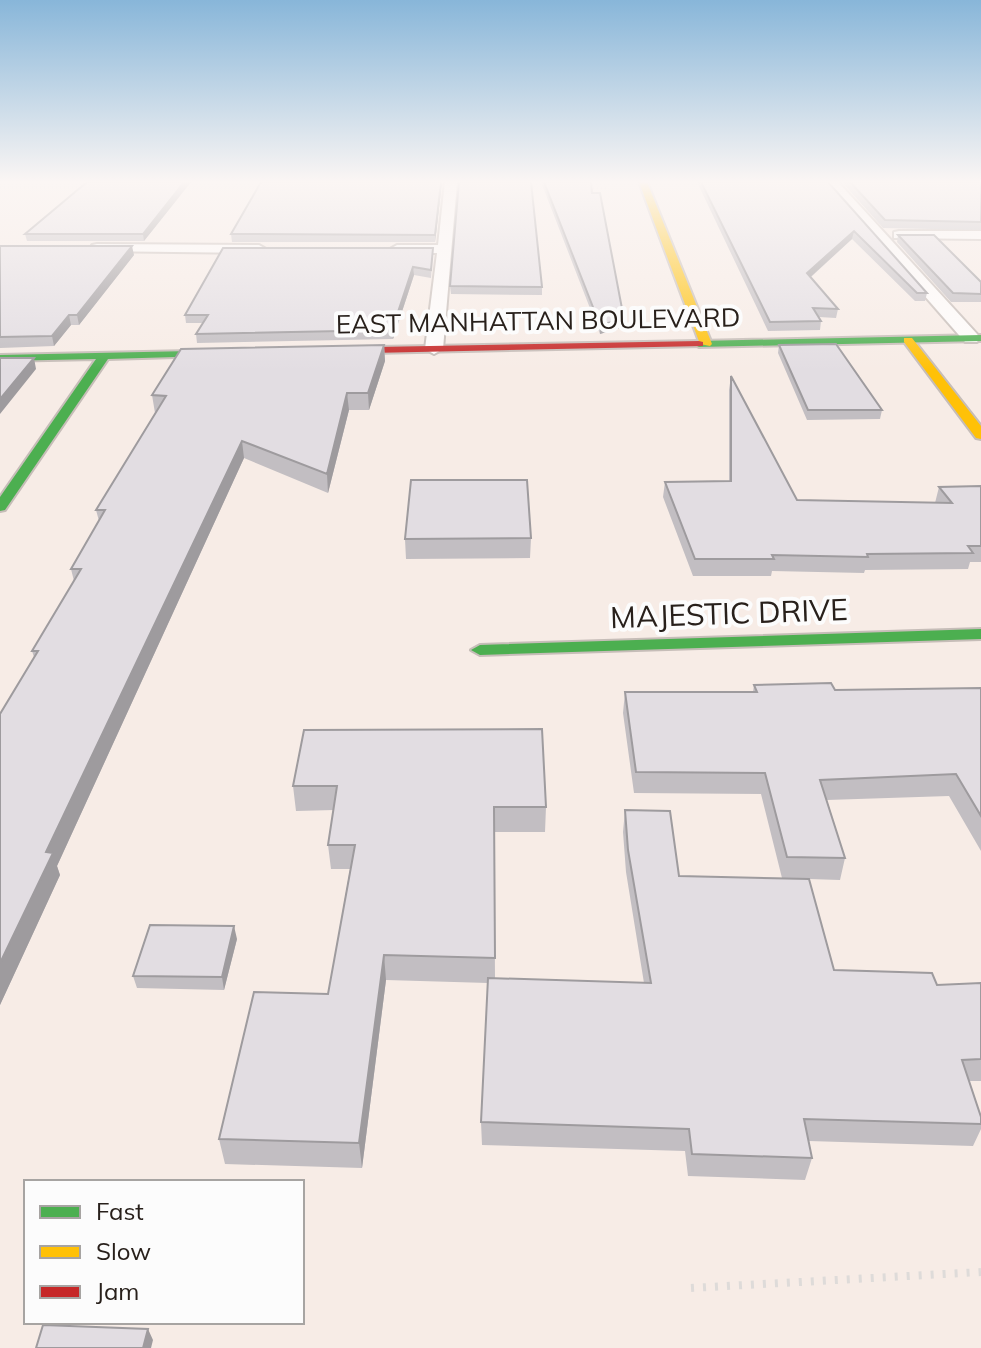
<svg xmlns="http://www.w3.org/2000/svg" width="981" height="1348" viewBox="0 0 981 1348" font-family="Mulish,sans-serif">
  <style>
    .lines { fill: none; stroke-linecap: round; stroke-linejoin: round }
    .lane-casing { stroke: #c6bdb8; stroke-width: 4 }
    .fast-casing { stroke: #c6bdb8; stroke-width: 4 }
    .slow-casing { stroke: #c6bdb8; stroke-width: 4 }
    .jam-casing { stroke: #c6bdb8; stroke-width: 4 }
    .path-far1 { stroke: #dedbd9; stroke-width: 2; stroke-dasharray: 1 3; stroke-linecap: butt }
    .path { stroke: #dedbd9; stroke-width: 8; stroke-dasharray: 3 9; stroke-linecap: butt }
    .lane { fill: #fefcfb; fill-rule: evenodd }
    .fast { fill: #4caf50; fill-rule: evenodd }
    .slow { fill: #ffc107; fill-rule: evenodd }
    .jam { fill: #c62828; fill-rule: evenodd }
    .wall { fill: #c2bec2 }
    .shaded-wall { fill: #9e9b9e }
    .building { fill: #e2dde2; stroke: #9e9b9e; stroke-width: 2 }
    .labels { text-anchor: middle; stroke-width: 8; stroke-linejoin: round; paint-order: stroke }
    .far-street-label { font-size: 26px; fill: #28201b; stroke: #fcfcfc }
    .street-label { font-size: 30px; fill: #28201b; stroke: #fcfcfc }
  </style>
  <rect width="100%" height="100%" fill="#f7ece6"/>
  <g class="lines">
    <defs>
      <path id="lane" d="M445,182H457L443,349L434,354L425,349L437,253H397L390,249L397,245H438Z
        M825,182H838L977,334L980,338L977,342H965Z
        M899,231H981V239L894,238V232Z
        M97,244L259,245L266,249L259,253L92,251V245Z"/>
      <path id="fast" d="M981,335V341L699,347L693,344L699,341Z
        M239,350L245,353L243,355L108,359L5,510L0,511V497L96,359L0,361V355Z
        M981,629V639L480,655L471,650L480,645Z"/>
      <path id="slow" d="M639,182H647L712,344L710,346L700,344Z
        M904,338H912L981,426V439L976,438L904,342Z"/>
      <path id="jam" d="M699,341L703,342V346L324,354L318,351L324,348Z"/>
    </defs>
    <!-- lane casing -->
    <use href="#lane" class="lane-casing"/>
    <!-- fast casing -->
    <use href="#fast" class="fast-casing"/>
    <!-- slow casing -->
    <use href="#slow" class="slow-casing"/>
    <!-- jam casing -->
    <use href="#jam" class="jam-casing"/>
    <!-- path-far1 -->
    <path class="path-far1" d="M0,187H87
      M181,187H263
      M525,187H547
      M585,188H607"/>
    <!-- path -->
    <path class="path" d="M691,1288L981,1272"/>
    <!-- lane -->
    <use href="#lane" class="lane"/>
    <!-- fast -->
    <use href="#fast" class="fast"/>
    <!-- slow -->
    <use href="#slow" class="slow"/>
    <!-- jam -->
    <use href="#jam" class="jam"/>
  </g>
  <!-- wall -->
  <path class="wall" d="M191,182L144,241H27L25,234Z
    M442,182L435,242H232L231,234Z
    M541,182H591L592,193L624,319L623,327L600,334Z
    M697,182H828L927,293L925,301H915L852,239L811,277L838,309L836,318L819,317L821,321L820,330L768,331Z
    M842,182H981V230L883,228Z
    M898,235L981,282V302H951L897,242Z
    M0,246L134,255L79,325H71L54,346L0,348Z
    M433,248L431,278L414,275L393,339L197,343L196,334L203,323H186L185,315Z
    M450,286L542,287V295L451,294Z
    M384,345L385,361L369,410H349L328,493L244,458L57,866L60,875L0,1005V714L34,657L32,651L74,581L71,569L99,521L96,510L155,413L152,395Z
    M779,345L882,410L880,419L807,420L778,353Z
    M731,376L797,500L935,503L939,487L981,486V562H970L968,569L865,570L864,573L772,571L771,576H693L663,497L665,482L729,481V390Z
    M531,538L530,558L406,559L405,539Z
    M754,685L835,690L981,688V851L949,796L827,800L845,858L840,880L809,879L834,970L937,985L981,983V1081H969L981,1117V1129L973,1146L809,1141L812,1158L805,1180L688,1176L685,1151L482,1145L481,1122L488,983L386,980L362,1168L225,1164L219,1139L328,994L350,869H331L328,845L334,810L296,811L293,786L304,730L546,807L545,832H494L495,978L644,983L626,872L623,832L625,810L679,876L782,878L761,794L634,793L623,713L625,692H753Z
    M237,939L224,990L137,988L133,976Z"/>
  <!-- shaded-wall -->
  <path class="shaded-wall" d="M184,182H191L144,241L143,234Z
    M441,182H442L435,242V235Z
    M854,231L852,239L806,281L807,273Z
    M132,246L134,255L79,325L77,315Z
    M413,267L414,275L393,339L392,330Z
    M69,315L71,325L54,346L52,336Z
    M624,319L623,327L600,334V325Z
    M384,345L385,361L369,410L368,393Z
    M34,358L36,369L0,414V399Z
    M347,393L349,410L328,493L327,474Z
    M242,441L244,458L57,866L60,875L0,1005V963L46,852Z
    M234,926L237,939L224,990L222,977Z
    M384,955L386,980L362,1168L359,1143Z
    M148,1329L153,1340L151,1348H143Z"/>
  <!-- building -->
  <path class="building" d="M87,182H184L143,234H25Z
    M261,182H441L435,235L231,234Z
    M459,182H531L542,287L450,286Z
    M544,182H591L592,193H600L624,319L600,325Z
    M701,182H828L927,293H917L854,231L807,273L838,309L813,308L821,321L770,322Z
    M850,182H981V222L885,220Z
    M898,235H934L981,282V294L953,293Z
    M0,246H132L77,315H69L52,336L0,337Z
    M223,248H433L431,270L413,267L392,330L196,334L208,315H185Z
    M836,344L882,410H808L779,345Z
    M384,345L368,393H347L327,474L242,441L46,852L53,853L0,963V714L38,651H32L81,569H71L105,510H96L166,396L152,395L181,349Z
    M0,358H34L0,399Z
    M731,376L797,500L952,503L939,487L981,486V546H968L973,553L867,554L868,557L772,555L774,559H695L665,482L731,481Z
    M411,480H527L531,538L405,539Z
    M831,683L835,690L981,688V816L956,774L820,780L845,858L787,857L765,773L636,772L625,692H757L754,685Z
    M542,729L546,807H494L495,958L384,955L359,1143L219,1139L254,992L328,994L355,845H328L337,786H293L304,730Z
    M625,810L670,811L679,876L809,879L834,970L932,973L937,985L981,983V1059L962,1060L981,1117V1124L804,1119L812,1158L692,1154L689,1129L481,1122L488,978L651,983L628,850Z
    M150,925L234,926L222,977L133,976Z
    M43,1325L148,1329L143,1348H36Z"/>
  <!-- sky -->
  <linearGradient id="sky" x2="0" y2="1"><stop stop-color="#88b6d9"/><stop offset="0.49" stop-color="#fbf6f4"/><stop offset="1" stop-color="#fbf6f4" stop-opacity="0"/></linearGradient>
  <rect width="981" height="371" fill="url(#sky)"/>
  <g class="labels">
    <!-- far-street labels -->
    <g class="far-street-label">
      <text transform="translate(538 321) rotate(-1)" y="9">EAST MANHATTAN BOULEVARD</text>
    </g>
    <!-- street labels -->
    <g class="street-label">
      <text transform="translate(729 614) rotate(-2)" y="10">MAJESTIC DRIVE</text>
    </g>
  </g>
  <!-- legend -->
  <rect x="24" y="1180" width="280" height="144" fill="#fcfcfc" stroke="#a7a4a2" stroke-width="2"/>
  <rect x="40" y="1206" width="40" height="12" fill="#4caf50" stroke="#a7a4a2" stroke-width="2"/>
  <text x="96" y="1220" font-size="24" fill="#28201b">Fast</text>
  <rect x="40" y="1246" width="40" height="12" fill="#ffc107" stroke="#a7a4a2" stroke-width="2"/>
  <text x="96" y="1260" font-size="24" fill="#28201b">Slow</text>
  <rect x="40" y="1286" width="40" height="12" fill="#c62828" stroke="#a7a4a2" stroke-width="2"/>
  <text x="96" y="1300" font-size="24" fill="#28201b">Jam</text>
</svg>
